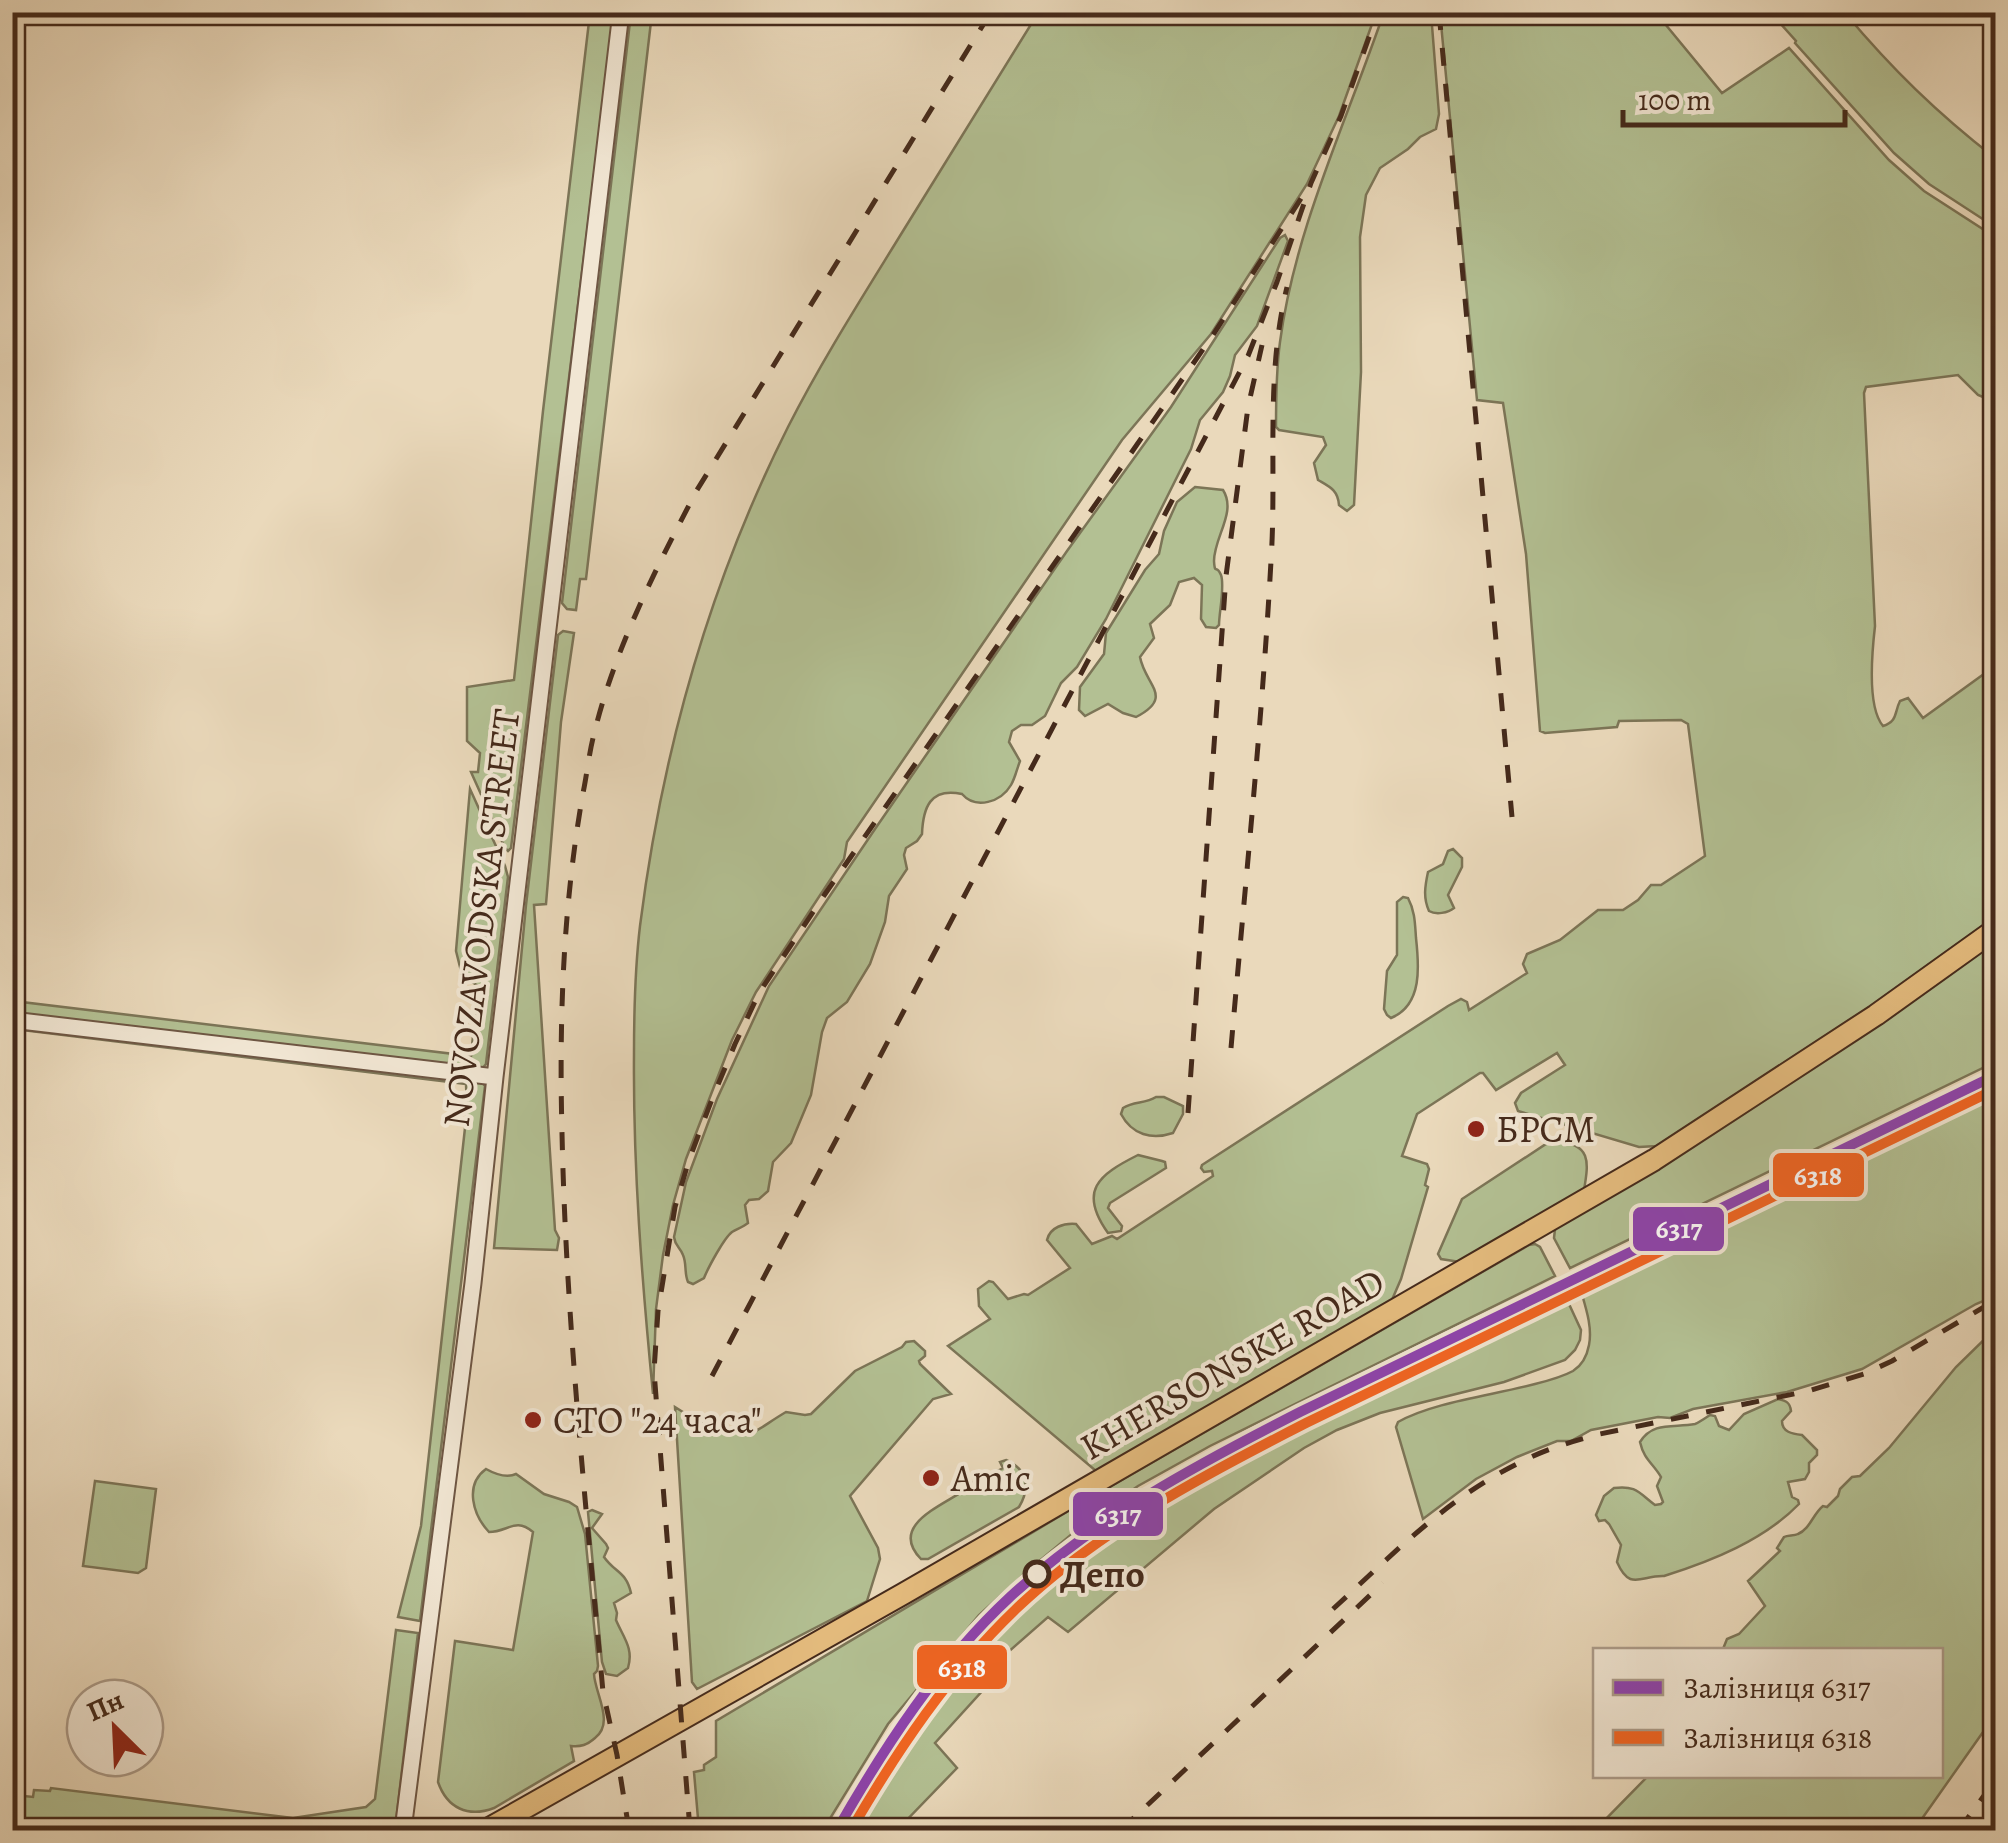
<svg xmlns="http://www.w3.org/2000/svg" width="2008" height="1843" viewBox="0 0 2008 1843" font-family="Alegreya,serif">
  <style>
    .green { fill: #b3c093; stroke: #7c7557; stroke-width: 2.5 }
    .lines { fill: none; stroke-linecap: round; stroke-linejoin: round }
    .minor-casing { stroke: #6e5643; stroke-width: 19 }
    .major-casing { stroke: #452a1b; stroke-width: 24 }
    .minor { stroke: #f1e6d3; stroke-width: 15 }
    .major { stroke: #e5bc7e; stroke-width: 20 }
    .rail { stroke: #452a1b; stroke-width: 5; stroke-dasharray: 18 18; stroke-linecap: butt }
    .rail-1-casing { stroke: #f1e6d3; stroke-width: 18 }
    .rail-2-casing { stroke: #f1e6d3; stroke-width: 18 }
    .rail-1 { stroke: #8e44ad; stroke-width: 10 }
    .rail-2 { stroke: #f26522; stroke-width: 10 }
    .poi-dot { fill: #8f2418; stroke: #f1e6d3; stroke-width: 4 }
    .stop-dot { fill: #f1e6d3; stroke: #452a1b; stroke-width: 5 }
    .labels { text-anchor: middle; stroke-width: 8; stroke-linejoin: round; paint-order: stroke }
    .street-label { font-size: 38px; fill: #452a1b; stroke: #f1e6d3 }
    .poi-label { font-size: 38px; fill: #452a1b; stroke: #f1e6d3; text-anchor: start }
    .stop-label { font-size: 38px; font-weight: bold; fill: #452a1b; stroke: #f1e6d3; text-anchor: start }
    .line-badge { stroke: #f1e6d3; stroke-width: 4 }
    .badge-label { font-size: 28px; text-anchor: middle; font-weight: bold; fill: #fff }
  </style>
  <rect width="100%" height="100%" fill="#ead9bb"/>
  <filter id="stains"><feTurbulence type="fractalNoise" baseFrequency=".002" numOctaves="4"/><feColorMatrix values="0 0 0 0 .2 0 0 0 0 .09 0 0 0 0 .02 0 0 0 .5 -.17"/></filter>
  <radialGradient id="worn" r=".72"><stop offset=".6" stop-color="#630" stop-opacity="0"/><stop offset="1" stop-color="#630" stop-opacity=".3"/></radialGradient>
  <!-- green -->
  <path class="green" d="M1384,12L1431,13L1439,114L1436,129L1420,137L1408,149L1380,168L1366,195L1360,237L1361,372L1354,505L1347,511L1339,505C1338,490 1330,487 1318,480L1314,463L1326,445L1323,437L1279,430L1276,427C1276,399 1276,371 1280,342C1295,228 1347,121 1384,12Z
    M590,13H614L511,848L508,851L505,848L471,772H478L480,753L467,741V687L514,680L543,411Z
    M631,13H652L586,579H580L576,610L567,609L562,603Z
    M1038,13H1376L1339,116L1307,184L1211,334L1122,440L847,842L844,859L756,992L732,1040L686,1159L673,1205L663,1255L656,1309L653,1394C642,1281 633,1168 634,1054C634,1012 635,968 640,926C662,752 709,584 788,427C822,360 863,296 903,231C948,158 993,85 1038,13Z
    M1440,13H1656L1722,93L1789,48L1889,160L1924,191L1995,237V395L1988,399L1978,395L1958,375L1866,387L1864,393L1875,626C1872,652 1867,707 1883,726C1898,721 1894,713 1900,701L1908,698L1923,718L1995,666V917L1868,1008L1657,1146L1639,1147L1518,1111L1515,1103L1521,1093L1565,1065L1557,1053L1496,1090L1483,1073H1480L1417,1114L1402,1156L1427,1164L1429,1169L1425,1185L1428,1187L1401,1279L1391,1302L1096,1471L948,1346L990,1319L979,1306L978,1289L989,1281L993,1282L1008,1299L1024,1294L1028,1295L1070,1268L1047,1240C1050,1227 1064,1223 1076,1224L1092,1244L1112,1236L1117,1239L1213,1176L1212,1171L1204,1172L1201,1168L1202,1165L1448,1006L1461,999L1467,1002L1469,1010L1527,973L1523,964L1527,954L1560,940L1598,910H1623L1638,900L1651,885H1661L1705,856L1688,724L1681,720L1619,721L1617,727L1545,733L1540,731L1526,554L1503,403L1477,400Z
    M1771,13H1845C1892,69 1937,113 1995,158V227L1929,184L1894,153L1795,43L1796,41Z
    M1285,235L1288,241L1257,326L1235,355L1230,376L1223,392L1200,420L1191,449L1106,619L1077,667L1061,683L1045,716L1032,725H1021L1012,731L1009,742L1020,761C1017,769 1015,778 1011,785C1001,802 976,810 962,794C930,787 923,808 922,834L917,841L906,848L904,855L907,869L889,896L885,922L870,964L847,1002L827,1018L822,1032L811,1095L791,1143L773,1162L768,1191L759,1199L749,1200L745,1205L748,1223C743,1227 737,1229 732,1232C724,1238 708,1268 704,1278L693,1284L688,1282C684,1273 687,1264 683,1255C680,1247 675,1246 674,1237L686,1182L717,1099L769,986L875,829L1067,551L1171,407L1280,238Z
    M1195,487L1223,490C1237,512 1214,537 1214,561C1215,576 1216,563 1221,575C1225,586 1219,613 1219,625L1216,628L1206,627L1201,619L1202,585L1194,578L1179,582L1170,605L1150,624L1154,638L1140,657C1145,685 1175,697 1136,717L1123,713L1108,704L1085,716L1079,710L1080,687L1104,654L1106,633L1145,570L1159,554L1164,531L1177,502Z
    M563,631L574,633L561,722L546,904L534,905L555,1230L559,1238L557,1250L494,1248L526,905L558,635Z
    M470,789L505,866L508,877L486,1064L482,1069L13,1015V1001L471,1056L478,986L462,975L456,951Z
    M1453,849L1462,858V867L1448,895L1454,908C1448,913 1436,915 1429,911C1423,898 1425,886 1428,872L1443,864L1448,851Z
    M1403,897L1408,898C1415,911 1415,924 1416,938C1419,965 1423,1005 1391,1018L1387,1015L1384,1009L1387,971L1397,955V902Z
    M1995,941V1062L1570,1268L1554,1238L1555,1229Z
    M13,1024L483,1083L485,1086L420,1621L398,1617L421,1526L467,1110L466,1084L13,1029Z
    M1995,1081V1296L1976,1304L1862,1369L1787,1392L1693,1409L1670,1418L1658,1417L1591,1430L1571,1441H1557L1517,1457L1476,1479L1423,1519L1396,1427L1398,1422C1433,1402 1495,1395 1535,1384C1547,1381 1562,1377 1573,1371C1581,1366 1587,1356 1589,1345C1593,1325 1584,1303 1579,1284Z
    M1156,1097H1164L1183,1106V1114L1173,1133C1152,1140 1132,1135 1121,1114L1123,1108C1134,1101 1145,1104 1156,1097Z
    M1556,1141C1591,1144 1589,1161 1584,1190L1460,1262L1441,1259L1438,1254L1462,1199L1546,1144Z
    M1138,1155L1162,1161L1165,1162L1166,1168L1110,1203L1108,1208L1122,1226L1121,1231L1108,1233C1078,1191 1098,1175 1138,1155Z
    M1535,1244L1540,1247L1555,1276L1210,1446L1138,1486L1090,1519L1031,1568L979,1615L888,1724L823,1830H699L694,1772L704,1770V1765L716,1757V1721L1075,1507L1529,1245Z
    M1563,1291L1581,1330L1580,1340L1575,1350L1565,1360L1504,1382L1380,1413L1337,1430L1304,1448L1214,1509L1068,1632L1048,1617L989,1669L994,1678L935,1743L957,1768L897,1830H853C895,1756 942,1681 1001,1619C1064,1555 1143,1500 1222,1459C1261,1440 1300,1422 1339,1403C1414,1366 1488,1327 1563,1291Z
    M1995,1329V1715L1914,1830H1595L1648,1776H1940V1650L1723,1649L1727,1639L1739,1634L1765,1606L1748,1581L1780,1551L1777,1548L1784,1537C1788,1535 1794,1536 1798,1534C1810,1529 1813,1514 1823,1506L1827,1507L1838,1496L1840,1489L1852,1477L1860,1476L1889,1448L1956,1367Z
    M914,1341L925,1351V1356L919,1361L920,1364L951,1394L933,1399L850,1496L878,1548L880,1559L867,1601L697,1689L692,1682L675,1407L702,1424L707,1418L712,1419C752,1444 750,1433 786,1412L805,1415L811,1414L855,1371L902,1347L906,1342Z
    M1778,1399C1786,1401 1790,1402 1791,1411L1782,1421C1782,1432 1792,1434 1802,1435L1817,1450V1455L1809,1463V1472L1805,1479L1788,1482L1792,1497L1798,1500L1799,1504C1764,1540 1712,1561 1664,1576C1641,1575 1630,1592 1617,1562L1621,1545L1609,1524L1605,1520L1599,1521L1596,1515L1604,1496L1614,1488C1636,1485 1639,1493 1655,1505L1661,1504L1663,1502L1657,1486L1661,1477C1653,1463 1644,1460 1640,1442C1653,1421 1674,1428 1695,1424C1698,1423 1707,1417 1710,1415L1715,1416L1719,1426L1729,1430L1744,1414Z
    M1006,1460C1028,1469 1030,1489 1019,1507L928,1559H921C886,1523 949,1504 970,1486C974,1482 977,1477 980,1473L984,1478L1003,1468L1000,1462Z
    M486,1469C495,1474 507,1478 516,1474L544,1494L569,1502L577,1507L585,1534L598,1666L597,1671L594,1674C595,1694 615,1723 595,1738C587,1745 581,1747 571,1746L574,1761L494,1808C468,1818 447,1808 438,1782L455,1641L513,1650L533,1532C515,1517 508,1532 489,1532C473,1515 464,1485 486,1469Z
    M95,1481L156,1489L146,1568L138,1573L83,1566Z
    M592,1510L602,1514L592,1528L606,1544L608,1548L604,1557C615,1573 626,1571 631,1593L614,1603L617,1613L616,1620C623,1637 634,1648 628,1668L617,1676L606,1674L602,1662L588,1512Z
    M396,1630L418,1633L395,1830H57L13,1825V1795L33,1797L34,1790L50,1791L51,1788L293,1818L366,1807L375,1799Z"/>
  <g class="lines">
    <defs>
      <path id="minor" d="M12,1020L495,1077
        M403,1830L473,1283L495,1077L621,12"/>
      <path id="major" d="M486,1830L903,1594L1654,1160L1876,1015L1996,929"/>
    </defs>
    <!-- minor casing -->
    <use href="#minor" class="minor-casing"/>
    <!-- major casing -->
    <use href="#major" class="major-casing"/>
    <!-- minor -->
    <use href="#minor" class="minor"/>
    <!-- major -->
    <use href="#major" class="major"/>
    <!-- rail -->
    <path class="rail" d="M1439,12L1512,817
      M1231,1048C1245,886 1262,723 1271,561C1277,469 1265,377 1287,287
      M1188,1113L1226,576L1248,407L1262,345
      M712,1376L1248,356L1277,282L1311,183L1341,116L1378,12
      M1333,1609C1392,1555 1448,1497 1521,1462C1546,1449 1573,1441 1600,1434L1808,1391L1864,1374L1892,1361L1996,1300
      M629,1830L617,1755L603,1692C586,1506 566,1320 562,1133C559,1019 563,906 583,793C587,774 589,753 594,734C615,648 656,568 697,490L991,12
      M690,1830L654,1371L658,1311L675,1207L689,1160L712,1099L735,1044L759,993L825,894L1213,335L1311,183
      M1121,1830L1383,1583
      M1959,1830L1996,1779
      M1990,1830L1996,1823"/>
    <defs>
      <path id="rail-1" d="M837,1830C885,1746 939,1663 1010,1597C1095,1519 1198,1464 1300,1412L1996,1075"/>
      <path id="rail-2" d="M851,1830C897,1751 949,1673 1016,1609C1099,1530 1204,1475 1306,1423L1996,1089"/>
    </defs>
    <!-- rail-1 casing -->
    <use href="#rail-1" class="rail-1-casing"/>
    <!-- rail-2 casing -->
    <use href="#rail-2" class="rail-2-casing"/>
    <!-- rail-1 -->
    <use href="#rail-1" class="rail-1"/>
    <!-- rail-2 -->
    <use href="#rail-2" class="rail-2"/>
  </g>
  <!-- markers -->
  <g class="poi-dot">
    <circle cx="1476" cy="1129" r="10"/>
    <circle cx="533" cy="1420" r="10"/>
    <circle cx="931" cy="1478" r="10"/>
  </g>
  <circle class="stop-dot" cx="1037" cy="1574" r="12"/>
  <g class="labels">
    <!-- street labels -->
    <g class="street-label">
      <text transform="translate(481 918) rotate(-83)" y="13">NOVOZAVODSKA STREET</text>
      <text transform="translate(1232 1364) rotate(-30)" y="13">KHERSONSKE ROAD</text>
    </g>
    <!-- poi labels -->
    <g class="poi-label">
      <text x="1496" y="1142">БРСМ</text>
      <text x="553" y="1433">СТО "24 часа"</text>
      <text x="951" y="1491">Amic</text>
    </g>
    <!-- stop labels -->
    <g class="stop-label">
      <text x="1060" y="1587">Депо</text>
    </g>
  </g>
  <g class="line-badge">
    <rect x="1771" y="1151" width="95" height="48" rx="10" fill="#f26522"/>
    <rect x="1631" y="1205" width="95" height="48" rx="10" fill="#8e44ad"/>
    <rect x="1071" y="1490" width="94" height="48" rx="10" fill="#8e44ad"/>
    <rect x="915" y="1643" width="94" height="48" rx="10" fill="#f26522"/>
  </g>
  <g class="badge-label">
    <text x="1818" y="1185">6318</text>
    <text x="1679" y="1238">6317</text>
    <text x="1118" y="1524">6317</text>
    <text x="962" y="1677">6318</text>
  </g>
  <!-- margin -->
  <rect width="2008" height="1843" fill="none" stroke="#ead9bb" stroke-width="50"/>
  <rect x="15" y="15" width="1978" height="1813" fill="none" stroke="#452a1b" stroke-width="5"/>
  <rect x="25" y="25" width="1958" height="1793" fill="none" stroke="#452a1b" stroke-width="2.5"/>
  <!-- legend -->
  <rect x="1593" y="1648" width="350" height="130" fill="#f1e6d3" stroke="#ac9b89" stroke-width="2.5"/>
  <rect x="1613" y="1680" width="50" height="15" fill="#8e44ad" stroke="#ac9b89" stroke-width="2.5"/>
  <text x="1683" y="1698" font-size="30" fill="#452a1b">Залізниця 6317</text>
  <rect x="1613" y="1730" width="50" height="15" fill="#f26522" stroke="#ac9b89" stroke-width="2.5"/>
  <text x="1683" y="1748" font-size="30" fill="#452a1b">Залізниця 6318</text>
  <!-- north arrow -->
  <g transform="translate(115 1728) rotate(336)"><circle r="48" fill="#f1e6d3" stroke="#ac9b89" stroke-width="2.5"/>
  <path d="M0-8L18 38L0 25L-18 38Z" fill="#8f2418"/>
  <text y="-15" font-size="28" font-weight="bold" text-anchor="middle" fill="#452a1b">Пн</text>
  </g>
  <!-- scale -->
  <path d="M1623 110v15h222v-15" fill="none" stroke="#452a1b" stroke-width="5"/>
  <text x="1638" y="110" font-size="30" fill="#452a1b" stroke="#f1e6d3" stroke-width="8" paint-order="stroke">100 m</text>
  <rect width="100%" height="100%" filter="url(#stains)"/>
  <rect width="100%" height="100%" fill="url(#worn)"/>
</svg>
